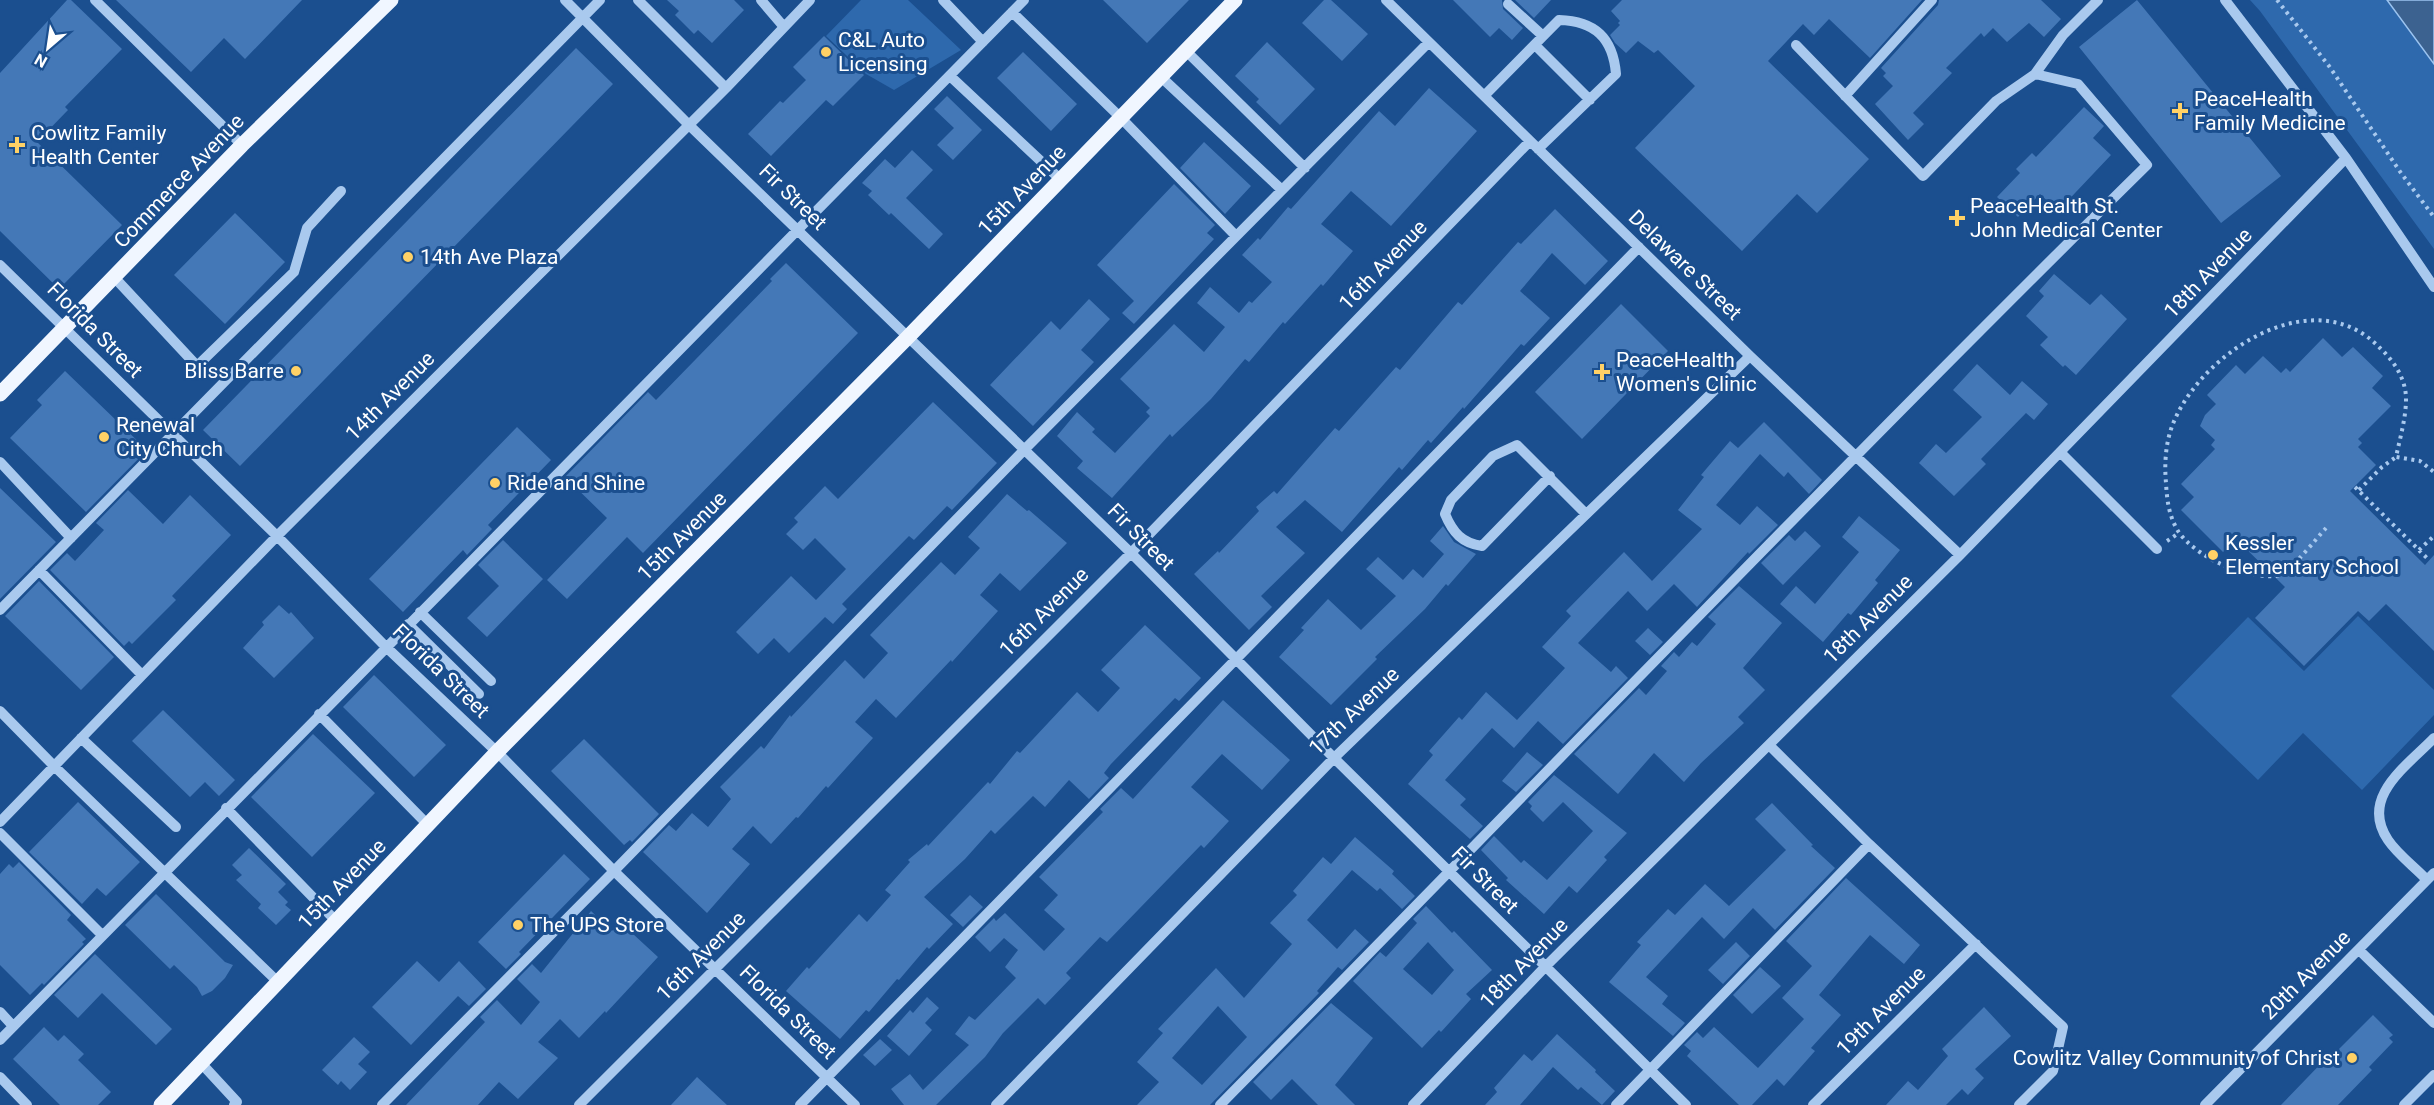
<svg xmlns="http://www.w3.org/2000/svg" width="2434" height="1105" viewBox="0 0 2434 1105" font-family="Roboto,sans-serif">
  <style>
    .green { fill: #2e69ad }
    .water { fill: #3c6290; stroke: #9cc4f0; stroke-width: 1.5 }
    .building { fill: #4478b7; fill-rule: evenodd }
    .lines { fill: none; stroke-linecap: round; stroke-linejoin: round }
    .path { stroke: #a9c9ee; stroke-width: 4; stroke-dasharray: 3 4.5; stroke-linecap: butt }
    .minor { stroke: #a9c9ee; stroke-width: 10 }
    .major { stroke: #f0f6ff; stroke-width: 15 }
    .poi-dot { fill: #ffd166; stroke: #1b4f8f; stroke-width: 2 }
    .labels { text-anchor: middle; stroke-width: 6; stroke-linejoin: round; paint-order: stroke }
    .poi-label { font-size: 21px; fill: #fff; stroke: #1b4f8f; text-anchor: start }
    .street-label { font-size: 21px; fill: #fff; stroke: #1b4f8f }
  </style>
  <rect width="100%" height="100%" fill="#1b4f8f"/>
  <!-- green -->
  <path class="green" d="M861,0H908L961,50L894,90L866,74L826,36Z
    M2250,0H2434V249L2260,11Z
    M2358,616L2434,690V715L2362,790L2303,733L2258,780L2171,696L2248,617L2304,671Z"/>
  <!-- water -->
  <path class="water" d="M2387,0H2434V64Z"/>
  <!-- building -->
  <path class="building" d="M67,0H71L122,49L65,107L68,110L37,142L122,225L59,289L0,231V73Z
    M116,0H302L245,59L224,38L191,72Z
    M667,0H734L744,10L712,43L698,30L694,34L675,15L679,11Z
    M1103,0H1189L1147,43Z
    M1324,0H1331L1368,34L1342,61L1302,23Z
    M1453,0H1502L1503,9L1523,28L1512,40L1499,28L1490,37Z
    M1515,0H1551L1534,18Z
    M1622,0H1922L1870,58L1829,19L1814,35L1803,24L1768,61L1869,159L1817,213L1797,194L1742,251L1635,148L1695,86L1658,50L1654,53L1638,41L1626,53L1615,43L1610,35L1620,25L1618,23L1620,21L1611,11Z
    M1939,0H2041L2061,19L2044,37L2029,23L2007,42L1993,28L1984,37L1981,33L1946,68L1952,73L1913,113L1924,124L1908,140L1875,104L1893,86L1883,76L1886,73L1881,68L1938,5Z
    M2137,0L2281,176L2221,223L2079,47Z
    M824,36L864,75L833,106L826,100L771,156L748,134L780,101L783,103L806,80L793,67Z
    M1267,42L1315,89L1280,125L1256,102L1259,99L1235,76Z
    M576,48L613,84L240,466L203,430Z
    M1023,52L1077,104L1051,131L997,78Z
    M1429,88L1477,131L1391,226L1351,191L1321,224L1353,251L1323,286L1321,284L1285,324L1283,322L1249,362L1245,359L1211,399L1172,437L1170,434L1112,498L1077,468L1083,461L1057,436L1077,412L1095,429L1092,432L1115,453L1150,416L1146,412L1150,408L1120,379L1174,324L1204,352L1225,327L1197,303L1210,287L1239,313L1249,301L1252,303L1272,282L1242,255L1258,238L1260,240L1288,207L1291,209L1379,111L1395,126Z
    M947,96L982,130L953,160L937,145L954,128L934,109Z
    M2084,107L2104,126L2093,138L2111,155L2058,211L2040,194L2018,217L1997,197L2020,173L2016,169L2032,153L2036,157Z
    M1204,142L1251,186L1225,214L1180,168Z
    M912,150L933,170L906,198L943,234L929,249L891,213L889,215L868,195L872,191L862,183L885,159L895,168Z
    M1174,184L1215,225L1207,233L1214,239L1134,324L1122,313L1134,301L1097,265Z
    M1555,209L1608,261L1585,285L1552,253L1520,291L1550,318L1524,346L1521,344L1464,409L1463,407L1431,443L1428,440L1402,470L1399,467L1342,532L1305,500L1276,527L1305,553L1261,596L1272,607L1249,630L1194,574L1218,551L1219,553L1259,511L1256,507L1274,491L1277,494L1335,428L1339,431L1396,367L1400,370L1458,302L1462,305L1518,242L1521,244Z
    M235,213L285,262L225,324L174,275Z
    M786,263L858,333L643,553L627,537L567,599L547,580L607,518L565,477L648,392L656,400L772,281L770,279Z
    M2054,274L2090,305L2101,294L2127,319L2076,375L2065,365L2063,367L2040,345L2048,337L2026,316L2044,296L2039,291Z
    M1089,299L1110,319L1081,350L1094,362L1033,426L990,385L1051,321L1060,330Z
    M1621,304L1668,351L1582,439L1535,392Z
    M2323,338L2342,357L2353,347L2383,376L2372,388L2391,406L2358,439L2362,443L2358,447L2376,465L2350,491L2425,565L2434,555V651L2386,604L2369,621L2358,611L2304,666L2255,618L2285,587L2236,539L2223,552L2181,510L2194,497L2181,484L2215,449L2211,445L2215,440L2200,426L2205,415L2216,404L2207,395L2236,365L2245,374L2263,356L2281,373L2286,368L2290,372Z
    M1977,364L2010,395L2022,381L2048,404L2034,420L2026,413L1981,459L1986,464L1954,496L1919,463L1936,444L1946,453L1982,417L1953,390Z
    M65,371L147,450L86,512L10,438L42,405L37,400Z
    M933,402L997,463L952,510L947,506L914,540L909,536L842,604L847,609L833,624L825,617L789,653L774,638L758,654L736,632L791,576L816,600L846,569L815,538L803,550L786,534L798,522L794,518L825,486L838,499Z
    M1764,422L1822,480L1809,494L1788,472L1784,477L1760,454L1716,505L1740,525L1757,506L1778,525L1749,554L1748,552L1697,607L1674,584L1647,611L1628,591L1578,643L1611,672L1616,666L1628,678L1563,744L1538,721L1514,748L1492,728L1445,780L1466,799L1460,805L1483,826L1470,839L1408,784L1433,755L1429,751L1459,717L1462,720L1486,692L1517,720L1565,668L1542,647L1571,616L1566,611L1624,552L1652,581L1702,529L1678,510L1704,477L1701,475L1730,441L1738,448Z
    M517,427L551,460L488,525L492,529L467,555L463,550L403,612L369,579Z
    M0,488L56,542L0,599Z
    M128,490L163,524L190,495L231,535L172,596L176,600L132,644L129,641L124,646L50,570L67,553L75,561L104,530L96,523Z
    M1007,494L1027,511L1029,510L1067,543L1020,591L1000,573L980,595L998,611L952,662L951,660L896,718L876,699L855,722L873,738L828,788L826,786L798,818L796,817L771,844L753,826L732,849L750,864L707,913L643,852L669,825L676,831L692,813L708,827L731,799L720,787L761,746L764,749L790,715L791,717L845,660L864,679L888,653L870,635L941,562L955,575L980,548L968,537Z
    M1859,516L1900,550L1875,580L1878,583L1851,615L1848,613L1823,642L1780,604L1796,586L1815,604L1859,552L1842,537Z
    M1443,526L1454,542L1476,554L1448,586L1446,584L1425,609L1375,657L1377,659L1331,705L1279,657L1304,630L1301,628L1328,599L1361,630L1396,596L1366,569L1378,557L1403,580L1413,569L1423,578L1444,554L1430,541Z
    M1805,531L1821,546L1783,585L1761,563L1789,535L1795,541Z
    M503,540L543,579L487,637L467,618L499,586L478,565Z
    M39,581L114,657L81,690L5,616Z
    M1739,586L1782,623L1743,668L1765,690L1738,717L1744,723L1701,763L1684,782L1654,753L1618,794L1574,754L1639,688L1646,695L1667,671L1661,666L1674,652L1679,657L1692,642L1697,646L1716,624L1708,617Z
    M279,605L289,614L291,612L314,638L274,678L243,648L264,625L262,622Z
    M1145,625L1201,678L1179,701L1175,698L1111,764L1104,773L1109,778L1089,799L1069,780L1045,807L1033,796L995,834L991,830L965,859L924,897L953,924L929,949L927,947L899,980L897,979L869,1012L866,1010L840,1039L786,991L807,967L809,969L859,914L867,922L891,895L885,890L910,862L908,860L927,844L928,846L988,782L990,784L1017,751L1020,753L1077,692L1098,712L1120,688L1101,670Z
    M1648,628L1663,642L1650,655L1635,641Z
    M374,675L446,745L414,777L343,707Z
    M1223,700L1290,760L1262,790L1222,754L1191,787L1229,821L1204,848L1201,845L1107,942L1100,937L1066,973L1071,978L1045,1005L1038,998L1003,1033L985,1057L936,1105H904L891,1089L910,1074L923,1090L969,1045L955,1034L969,1016L975,1020L1016,978L1005,967L1018,950L1004,938L990,952L975,937L994,918L996,921L1005,913L1044,951L1065,929L1044,910L1058,895L1039,877L1103,812L1100,809L1121,788L1133,799Z
    M163,710L235,780L219,796L205,782L190,797L132,741Z
    M313,734L375,793L312,857L251,797Z
    M584,739L659,814L632,842L630,840L624,845L551,771Z
    M1527,752L1543,765L1516,792L1502,781Z
    M1554,775L1627,833L1604,857L1607,860L1577,893L1569,886L1544,914L1506,880L1508,878L1481,850L1494,836L1521,863L1524,860L1547,880L1593,831L1563,802L1543,822L1530,809L1532,806L1528,802Z
    M78,802L140,862L106,896L97,888L82,904L29,852Z
    M1772,803L1813,845L1811,846L1835,868L1775,930L1753,908L1724,939L1702,917L1646,977L1668,996L1662,1004L1685,1023L1673,1036L1609,982L1641,945L1637,942L1668,909L1675,915L1705,884L1729,906L1786,850L1755,819Z
    M1355,837L1394,871L1392,874L1415,896L1402,909L1380,888L1377,891L1352,870L1307,920L1337,949L1355,929L1369,942L1342,970L1338,967L1317,991L1319,993L1210,1105H1137L1159,1082L1137,1062L1163,1033L1158,1029L1216,968L1244,998L1292,944L1270,923L1297,895L1293,891L1323,857L1331,864ZM1218,1006L1247,1037L1202,1085L1172,1058Z
    M249,848L286,884L278,892L288,902L285,905L291,910L276,925L258,908L261,904L236,880L242,875L232,865Z
    M564,854L590,879L519,952L521,954L506,969L478,942Z
    M19,862L71,915L67,920L86,939L82,942L84,944L44,985L42,983L30,995L0,965V874L9,864L13,868Z
    M1846,878L1920,945L1904,964L1870,935L1819,995L1841,1015L1811,1048L1815,1051L1784,1086L1777,1079L1752,1105H1739L1687,1056L1691,1051L1684,1045L1697,1032L1703,1038L1714,1027L1758,1068L1804,1019L1782,998L1812,966L1786,941Z
    M156,894L225,962L233,965L225,978L212,991L202,996L197,987L174,965L170,969L125,925Z
    M970,895L983,907L963,927L950,915Z
    M1426,906L1452,933L1454,931L1492,970L1466,994L1471,999L1441,1032L1439,1030L1422,1048L1353,981L1380,952L1386,957L1417,923L1413,919ZM1428,942L1454,970L1432,995L1403,969Z
    M591,911L612,931L620,922L658,957L606,1013L605,1011L579,1038L560,1019L538,1042L558,1058L518,1099L499,1082L478,1105H406L485,1022L480,1017L497,1000L521,1025L540,1002L517,979L532,964L541,973Z
    M1736,942L1750,956L1723,984L1708,970Z
    M95,954L172,1029L156,1045L102,993L78,1018L54,995Z
    M417,961L439,982L459,961L486,989L469,1006L458,996L411,1045L372,1007Z
    M1760,967L1781,986L1752,1014L1733,995Z
    M927,997L939,1008L925,1023L932,1030L909,1056L887,1036L910,1010L913,1013Z
    M1331,1003L1373,1038L1335,1085L1355,1105H1318L1292,1079L1271,1100L1253,1082Z
    M1984,1007L2011,1036L1975,1069L1984,1078L1968,1095L1962,1089L1946,1105H1886L1908,1081L1918,1090L1948,1056L1942,1049Z
    M2373,1015L2393,1035L2389,1038L2393,1042L2369,1067L2372,1070L2338,1105H2281L2334,1050L2337,1051Z
    M44,1027L58,1041L64,1035L84,1054L78,1060L111,1092L98,1105H60L13,1059Z
    M1557,1034L1596,1070L1595,1072L1615,1091L1602,1105L1581,1087L1578,1090L1553,1067L1520,1105H1485L1497,1092L1494,1088L1524,1054L1532,1061Z
    M354,1037L370,1052L358,1064L367,1072L350,1090L341,1081L338,1085L322,1070Z
    M880,1039L892,1050L875,1066L863,1055Z
    M697,1077L727,1105H671Z"/>
  <g class="lines">
    <!-- path -->
    <path class="path" d="M2277,0L2329,66L2401,173L2434,217
      M2355,487L2429,560
      M2359,490L2382,467L2396,457
      M2326,528C2316,539 2293,568 2282,574C2271,581 2232,570 2221,564C2207,558 2186,544 2178,531C2169,516 2167,501 2166,483C2164,461 2166,437 2176,417C2208,348 2316,281 2380,348C2394,361 2406,379 2406,399C2406,418 2400,438 2396,457L2420,461L2434,472
      M2167,541L2179,533
      M2419,550L2434,536"/>
    <!-- minor -->
    <path class="minor" d="M95,0L242,145
      M565,0L689,125L1131,553L1334,758L1686,1105
      M638,0L726,88
      M761,0L784,27
      M943,0L983,42
      M1386,0L1750,356L1960,555
      M2225,0L2346,158L2434,287
      M1508,4L1543,36
      M1012,12L1121,118L1236,236
      M1535,45L1590,100
      M1796,45L1923,176L1996,101L2035,74L2063,35L2098,0
      M1186,51L1305,168
      M950,76L1061,180
      M1161,77L1282,190
      M1484,96L1559,20C1595,21 1613,38 1616,74L1538,149
      M1845,96L1932,0
      M0,265L277,536L385,646L497,752L614,871L855,1105
      M114,277L197,366L294,272L307,228L341,191
      M2060,452L2157,549
      M0,462L71,538
      M1550,476L1482,546C1462,543 1453,533 1445,514L1451,500L1493,456L1517,445L1586,514
      M39,570L142,675
      M0,610L600,0
      M420,612L491,681
      M408,624L479,694
      M0,711L54,766L278,982
      M319,714L428,825
      M81,738L176,827
      M1769,745L1869,844L2063,1027L2053,1071L2019,1105
      M226,808L336,921
      M0,822L277,536L726,88L810,0
      M0,833L102,935
      M2427,880C2415,867 2398,855 2388,840C2359,797 2407,766 2434,738
      M2359,950L2434,1023
      M0,1012L13,1026
      M0,1040L1024,0
      M201,1063L237,1102L234,1105
      M0,1077L27,1105
      M382,1105L614,871L1024,450L1429,42
      M579,1105L1131,553L1530,141
      M800,1105L1639,247
      M996,1105L1334,758L1750,356
      M1220,1105C1529,792 1833,474 2147,165L2078,84L2035,74
      M1413,1105L1545,967L1960,555L2346,158
      M1616,1105L1869,844
      M1813,1105L1976,944
      M2205,1105L2434,873
      M2404,1105L2434,1075"/>
    <!-- major -->
    <path class="major" d="M0,394L242,145L391,0
      M161,1105L497,752L908,337L1235,0"/>
  </g>
  <!-- markers -->
  <g class="poi-dot">
    <circle cx="826" cy="52" r="6"/>
    <path d="M2177 102h6v6h6v6h-6v6h-6v-6h-6v-6h6z"/>
    <path d="M14 136h6v6h6v6h-6v6h-6v-6h-6v-6h6z"/>
    <path d="M1954 209h6v6h6v6h-6v6h-6v-6h-6v-6h6z"/>
    <circle cx="408" cy="257" r="6"/>
    <circle cx="296" cy="371" r="6"/>
    <path d="M1599 363h6v6h6v6h-6v6h-6v-6h-6v-6h6z"/>
    <circle cx="104" cy="437" r="6"/>
    <circle cx="495" cy="483" r="6"/>
    <circle cx="2213" cy="555" r="6"/>
    <circle cx="518" cy="925" r="6"/>
    <circle cx="2352" cy="1058" r="6"/>
  </g>
  <g class="labels">
    <!-- poi labels -->
    <g class="poi-label">
      <text x="838" y="47">C&amp;L Auto<tspan x="838" dy="24">Licensing</tspan></text>
      <text x="2194" y="106">PeaceHealth<tspan x="2194" dy="24">Family Medicine</tspan></text>
      <text x="31" y="140">Cowlitz Family<tspan x="31" dy="24">Health Center</tspan></text>
      <text x="1970" y="213">PeaceHealth St.<tspan x="1970" dy="24">John Medical Center</tspan></text>
      <text x="420" y="264">14th Ave Plaza</text>
      <text x="1616" y="367">PeaceHealth<tspan x="1616" dy="24">Women's Clinic</tspan></text>
      <text x="284" y="378" text-anchor="end">Bliss Barre</text>
      <text x="116" y="432">Renewal<tspan x="116" dy="24">City Church</tspan></text>
      <text x="507" y="490">Ride and Shine</text>
      <text x="2225" y="550">Kessler<tspan x="2225" dy="24">Elementary School</tspan></text>
      <text x="530" y="932">The UPS Store</text>
      <text x="2340" y="1065" text-anchor="end">Cowlitz Valley Community of Christ</text>
    </g>
    <!-- street labels -->
    <g class="street-label">
      <text transform="translate(179 181) rotate(-46)" y="7">Commerce Avenue</text>
      <text transform="translate(1022 190) rotate(-46)" y="7">15th Avenue</text>
      <text transform="translate(793 197) rotate(44)" y="7">Fir Street</text>
      <text transform="translate(1383 265) rotate(-46)" y="7">16th Avenue</text>
      <text transform="translate(1685 265) rotate(44)" y="7">Delaware Street</text>
      <text transform="translate(2208 273) rotate(-46)" y="7">18th Avenue</text>
      <text transform="translate(95 330) rotate(45)" y="7">Florida Street</text>
      <text transform="translate(390 396) rotate(-45)" y="7">14th Avenue</text>
      <text transform="translate(682 536) rotate(-45)" y="7">15th Avenue</text>
      <text transform="translate(1141 537) rotate(45)" y="7">Fir Street</text>
      <text transform="translate(1044 612) rotate(-45)" y="7">16th Avenue</text>
      <text transform="translate(1868 619) rotate(-45)" y="7">18th Avenue</text>
      <text transform="translate(441 671) rotate(44)" y="7">Florida Street</text>
      <text transform="translate(1354 711) rotate(-44)" y="7">17th Avenue</text>
      <text transform="translate(1485 880) rotate(45)" y="7">Fir Street</text>
      <text transform="translate(342 884) rotate(-46)" y="7">15th Avenue</text>
      <text transform="translate(701 956) rotate(-45)" y="7">16th Avenue</text>
      <text transform="translate(1524 963) rotate(-46)" y="7">18th Avenue</text>
      <text transform="translate(2306 975) rotate(-45)" y="7">20th Avenue</text>
      <text transform="translate(1881 1011) rotate(-45)" y="7">19th Avenue</text>
      <text transform="translate(788 1012) rotate(44)" y="7">Florida Street</text>
    </g>
  </g>
  <!-- north arrow -->
  <g transform="translate(48 48) rotate(209)" stroke="#1b4f8f" stroke-width="4.5" paint-order="stroke">
  <path d="M0-4.5L10 22L0 15L-10 22Z" fill="#ffffff"/>
  <text y="-9" font-size="16" font-weight="bold" text-anchor="middle" fill="#ffffff">N</text>
  </g>
</svg>
